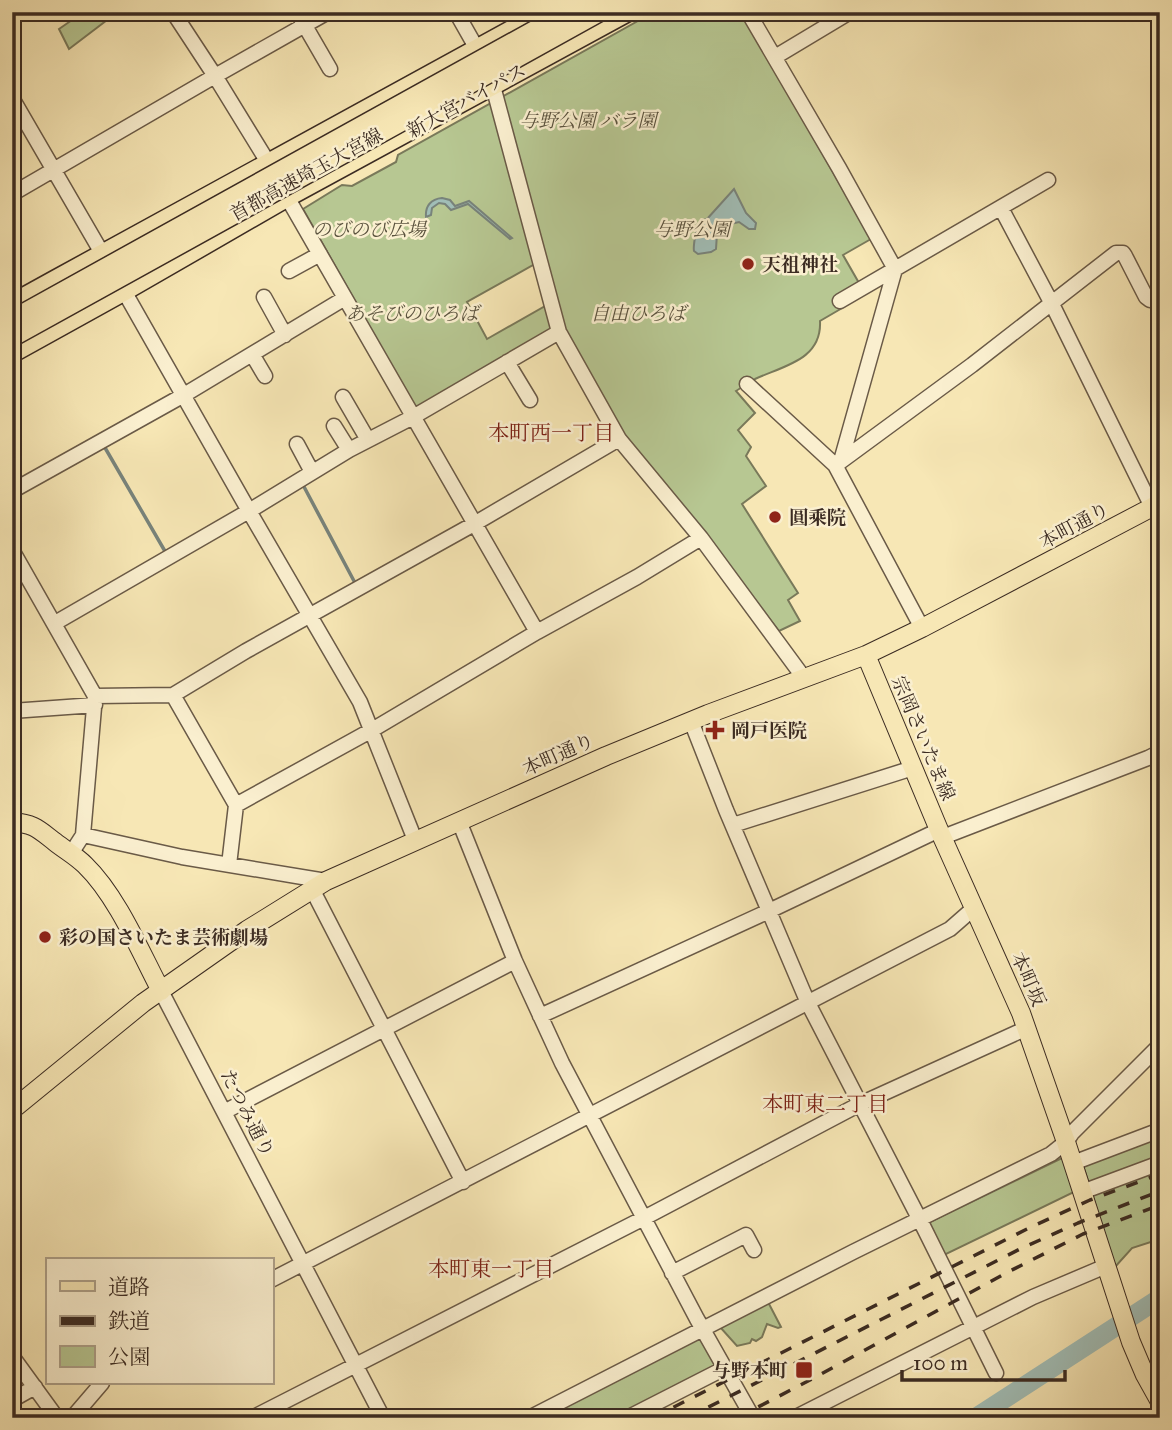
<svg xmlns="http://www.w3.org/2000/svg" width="1172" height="1430" viewBox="0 0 1172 1430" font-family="'IM FELL Great Primer','Noto Serif JP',serif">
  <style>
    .green { fill: #b7c792; stroke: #79795a; stroke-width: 2 }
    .water { fill: #a1beb7; stroke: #78837b; stroke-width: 2 }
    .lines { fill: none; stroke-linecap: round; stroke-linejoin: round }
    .stream { stroke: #78837b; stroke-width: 3.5 }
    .river { stroke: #a1beb7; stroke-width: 19 }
    .minor-casing { stroke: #6a5a47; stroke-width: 17 }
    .major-casing { stroke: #3b2b22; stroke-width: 20 }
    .highway-casing { stroke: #3b2b22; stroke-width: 22 }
    .minor { stroke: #faefcf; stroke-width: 14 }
    .major { stroke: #f7e7b5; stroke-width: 18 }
    .highway { stroke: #f7e7b5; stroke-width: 19 }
    .rail { stroke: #3b2b22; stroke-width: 3.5; stroke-dasharray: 12 12; stroke-linecap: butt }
    .highway-bridge-casing { stroke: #3b2b22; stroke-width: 22; stroke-linecap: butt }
    .highway-bridge { stroke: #f7e7b5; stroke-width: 19 }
    .poi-dot { fill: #8f2418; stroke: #faefcf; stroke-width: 2.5 }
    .labels { text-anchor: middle; stroke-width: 5; stroke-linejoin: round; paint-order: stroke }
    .street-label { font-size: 19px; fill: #3b2b22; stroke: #faefcf }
    .park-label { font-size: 19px; font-style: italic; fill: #5a523e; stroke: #faefcf }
    .poi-label { font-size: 19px; font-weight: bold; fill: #3b2b22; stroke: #faefcf; text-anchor: start }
    .neighbourhood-label { font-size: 21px; fill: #7a1f14; stroke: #faefcf }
  </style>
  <rect width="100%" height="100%" fill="#f7e7b5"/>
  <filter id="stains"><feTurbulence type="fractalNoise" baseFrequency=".00286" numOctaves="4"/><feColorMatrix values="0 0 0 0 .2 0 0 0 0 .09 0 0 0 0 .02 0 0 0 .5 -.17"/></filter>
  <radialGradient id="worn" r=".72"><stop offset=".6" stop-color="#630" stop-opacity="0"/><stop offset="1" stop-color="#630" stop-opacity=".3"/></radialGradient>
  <!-- green -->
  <path class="green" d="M68,12H114L115,14L69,49L59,29L72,20Z
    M654,12H742L871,239L843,255L859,283L838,296L844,307L820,321C822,360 783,366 755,379C749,383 742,387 736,391L755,413L738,430L751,447L746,456L766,486L742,504L798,593L788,600L800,621L779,631L675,497L626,439L564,328L535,264L467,302L487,339L547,305L553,327L551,331L419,408L414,406L303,209L342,185L352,186L396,162L398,155Z
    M1160,1134V1239L1132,1248L1115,1267L1082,1162Z
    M1062,1158H1065L1076,1191L942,1256L928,1223Z
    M768,1302L781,1327L778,1328L767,1324L762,1337L756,1341L752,1339L750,1343L737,1346L720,1327Z
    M698,1338H701L718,1367L709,1372L619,1418H540Z"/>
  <!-- water -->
  <path class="water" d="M734,189L746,213L756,223L755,229H749L739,222L726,225L717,234L716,249L711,252L698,254L694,251C693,247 696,229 698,225C701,220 703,220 707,219Z
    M442,198L450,200L455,206L469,201L512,238L510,239L468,204L451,210L445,204L439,203L432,208L431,215L426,217C425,206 431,199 442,198Z"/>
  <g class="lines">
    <!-- stream -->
    <path class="stream" d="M104,446L166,553
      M302,483L354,581"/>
    <!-- river -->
    <path class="river" d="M975,1418L1160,1298"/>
    <defs>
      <path id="minor" d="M173,12L215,76L269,164
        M297,12L330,69
        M456,12L477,49
        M748,12L839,168L895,269L841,461
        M775,57L850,12
        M493,86L559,332L619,439L701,538L804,678
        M12,98L106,260
        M12,194L215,76L328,12
        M287,197L537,632
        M1001,208L1052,304L1152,507
        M289,271L320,254
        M120,284L249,511L360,702L415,840
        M264,297L285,335
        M840,301L1048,180
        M252,354L265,376
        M507,362L530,400
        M747,384L835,465L922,628
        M343,397L368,440
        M334,426L349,450
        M297,444L312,472
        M840,462L972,365L1116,253H1123L1125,256L1146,297L1150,300L1160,298
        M12,491L184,395L345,298
        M12,550L95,696L83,835L72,852
        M55,623L249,511L349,450L413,417L559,332
        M173,695L236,805L372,730L537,632L637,577L701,538
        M95,696L173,695L246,651L474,524L619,439
        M12,711L95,705
        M691,721L726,810L808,1003L922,1224L996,1373
        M459,821L515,961L562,1063L697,1319L753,1418
        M733,825L913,768
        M83,835L182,857L326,881
        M943,837L1148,758L1160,752
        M229,865L236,805
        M312,889L463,1182
        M161,991L383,1418
        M540,1016L769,911L939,830
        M224,1112L515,961
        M1073,1163L1160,1130
        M1082,1192L1160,1163
        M672,1273L746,1235L754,1250
        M271,1280L950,929L974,908
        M12,1356L57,1418
        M12,1400L35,1387
        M72,1418L102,1383
        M252,1418L644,1218L860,1104L1027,1028
        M529,1418L853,1252L1051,1154L1066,1142L1072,1133L1160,1045
        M627,1418L725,1368
        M794,1418L1033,1297L1106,1266"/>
      <path id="major" d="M866,655L939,830L1021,1013L1066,1142L1131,1342L1145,1375L1160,1402
        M12,822C35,824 38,829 55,842C65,850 76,856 85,865C117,896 140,951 161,991
        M12,1110L143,1003L247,930L326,881L606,756L708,714L866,655L922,628L1160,503"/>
      <path id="highway" d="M12,304C189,206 367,110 545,12
        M12,353L124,291L287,197L627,12"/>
    </defs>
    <!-- minor casing -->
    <use href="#minor" class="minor-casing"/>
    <!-- major casing -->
    <use href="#major" class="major-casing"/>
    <!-- highway casing -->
    <use href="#highway" class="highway-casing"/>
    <!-- minor -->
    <use href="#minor" class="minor"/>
    <!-- major -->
    <use href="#major" class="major"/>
    <!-- highway -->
    <use href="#highway" class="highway"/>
    <!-- rail -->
    <path class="rail" d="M652,1418L1027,1229L1090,1200L1160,1174
      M687,1418L1020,1249L1078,1223L1160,1191
      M737,1418L810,1380L1010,1271L1083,1234L1160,1205"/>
    <defs>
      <path id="highway-bridge" d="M12,320L568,12
        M12,337L599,12"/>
    </defs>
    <!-- highway-bridge casing -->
    <use href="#highway-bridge" class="highway-bridge-casing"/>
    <!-- highway-bridge -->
    <use href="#highway-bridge" class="highway-bridge"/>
  </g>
  <!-- markers -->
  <g class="poi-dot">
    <circle cx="748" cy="264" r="7"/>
    <circle cx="775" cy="517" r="7"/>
    <path d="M711.5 719.5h7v7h7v7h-7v7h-7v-7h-7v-7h7z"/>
    <circle cx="45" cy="937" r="7"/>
    <rect x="795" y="1361" width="18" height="18" rx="3.5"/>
  </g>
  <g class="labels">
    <!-- street labels -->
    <g class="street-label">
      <text transform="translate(466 100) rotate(-29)" y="7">新大宮バイパス</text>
      <text transform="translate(306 174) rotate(-29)" y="7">首都高速埼玉大宮線</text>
      <text transform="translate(1074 525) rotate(-28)" y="7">本町通り</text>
      <text transform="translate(924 738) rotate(67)" y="7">宗岡さいたま線</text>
      <text transform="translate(558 754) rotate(-24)" y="7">本町通り</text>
      <text transform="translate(1029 979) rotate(66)" y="7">本町坂</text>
      <text transform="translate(248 1113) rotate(63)" y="7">たつみ通り</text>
    </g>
    <!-- park labels -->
    <g class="park-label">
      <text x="588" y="127">与野公園 バラ園</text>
      <text x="369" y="236">のびのび広場</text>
      <text x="692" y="236">与野公園</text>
      <text x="412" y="320">あそびのひろば</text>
      <text x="638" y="320">自由ひろば</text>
    </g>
    <!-- poi labels -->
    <g class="poi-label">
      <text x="762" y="271">天祖神社</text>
      <text x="789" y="524">圓乘院</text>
      <text x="731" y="737">岡戸医院</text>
      <text x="59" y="944">彩の国さいたま芸術劇場</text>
      <text x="788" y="1377" text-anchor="end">与野本町</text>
    </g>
    <!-- neighbourhood labels -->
    <g class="neighbourhood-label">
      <text x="551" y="440">本町西一丁目</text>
      <text x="825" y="1111">本町東二丁目</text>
      <text x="491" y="1276">本町東一丁目</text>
    </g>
  </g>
  <!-- margin -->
  <rect width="1172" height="1430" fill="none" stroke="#f7e7b5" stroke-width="42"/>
  <rect x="14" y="14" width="1144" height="1402" fill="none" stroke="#3b2b22" stroke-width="3.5"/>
  <rect x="21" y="21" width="1130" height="1388" fill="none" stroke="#3b2b22" stroke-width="2"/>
  <!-- legend -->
  <rect x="46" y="1258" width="228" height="126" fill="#faefcf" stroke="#aea18a" stroke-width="2"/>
  <rect x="60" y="1281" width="35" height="10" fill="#f7e7b5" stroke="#aea18a" stroke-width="2"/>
  <text x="108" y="1294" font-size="21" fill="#3b2b22">道路</text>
  <rect x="60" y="1316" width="35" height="10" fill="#3b2b22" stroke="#aea18a" stroke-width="2"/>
  <text x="108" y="1328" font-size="21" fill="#3b2b22">鉄道</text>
  <rect x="60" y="1346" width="35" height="21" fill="#b7c792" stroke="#aea18a" stroke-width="2"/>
  <text x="108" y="1364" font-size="21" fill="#3b2b22">公園</text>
  <!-- scale -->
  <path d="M902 1370v10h163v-10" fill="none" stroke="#3b2b22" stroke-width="3.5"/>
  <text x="913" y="1370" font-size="21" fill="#3b2b22" stroke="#faefcf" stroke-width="5" paint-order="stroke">100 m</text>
  <rect width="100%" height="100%" filter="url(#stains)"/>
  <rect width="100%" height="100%" fill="url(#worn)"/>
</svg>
